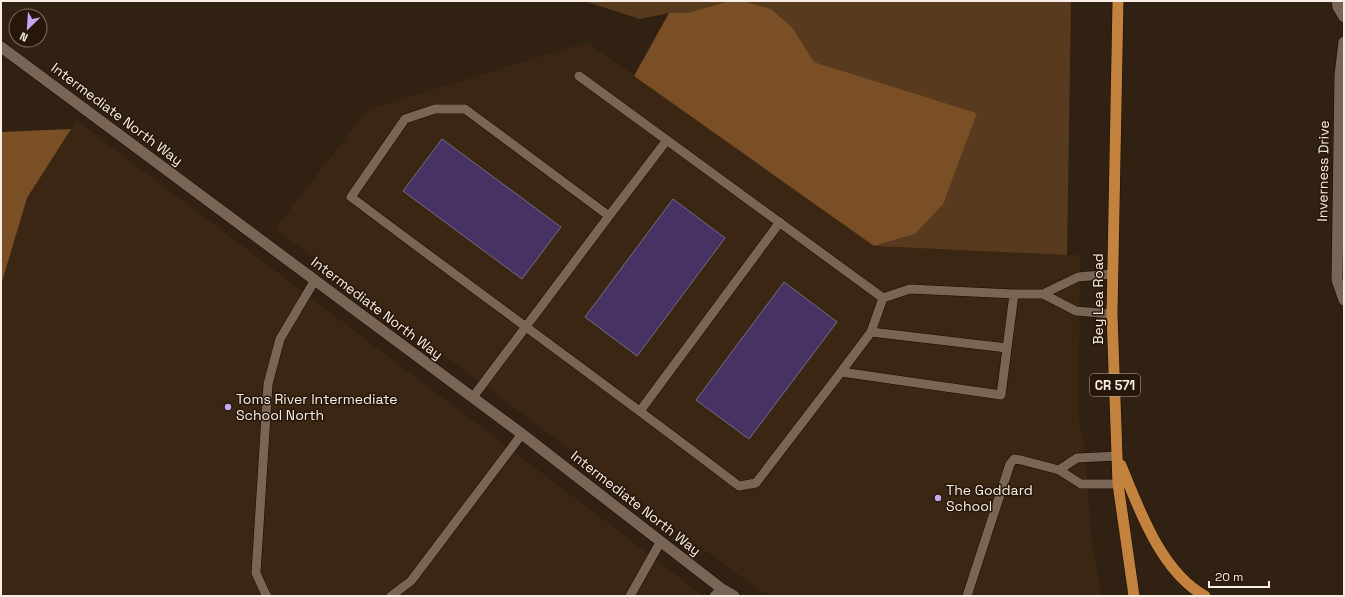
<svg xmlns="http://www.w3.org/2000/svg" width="1345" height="597" viewBox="0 0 1345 597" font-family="'Space Grotesk',sans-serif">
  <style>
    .built { fill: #3a2612 }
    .green { fill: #583b1f }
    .forest { fill: #7b4f25 }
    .building { fill: #463363; stroke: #756e83 }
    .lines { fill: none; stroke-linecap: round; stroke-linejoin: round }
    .service-casing { stroke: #180a01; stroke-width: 10 }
    .minor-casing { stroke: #180a01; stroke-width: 12 }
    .tertiary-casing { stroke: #180a01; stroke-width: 12 }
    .primary-casing { stroke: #180a01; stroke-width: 12 }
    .service { stroke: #786555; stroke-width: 9 }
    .minor { stroke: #786555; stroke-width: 11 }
    .tertiary { stroke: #786555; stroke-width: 11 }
    .primary { stroke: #c3833e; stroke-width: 11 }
    .poi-dot { fill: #c3a7f2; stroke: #26170a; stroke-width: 1.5 }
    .labels { text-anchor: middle; stroke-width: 3; stroke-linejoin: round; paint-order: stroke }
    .shield { fill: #26170a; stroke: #baaea3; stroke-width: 1 }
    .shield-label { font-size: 13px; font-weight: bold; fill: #f9eee5 }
    .street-label { font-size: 14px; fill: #f9eee5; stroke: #26170a }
    .poi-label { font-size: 14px; fill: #f9eee5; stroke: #26170a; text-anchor: start }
  </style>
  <rect width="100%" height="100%" fill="#302113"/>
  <!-- built -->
  <path class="built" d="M587,42L874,246L1080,255L1079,418L1084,446L1093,551L1102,596H769L730,569L275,229L367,110Z
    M76,120L616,529L703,596H1V285L27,198Z"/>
  <!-- green -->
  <path class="green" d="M584,1H729L687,13H669L640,19Z
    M744,1H1071L1067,255L874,246L915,234L977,113L814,62L792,27L771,9Z"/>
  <!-- forest -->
  <path class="forest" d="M729,1H744L771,9L792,27L814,62L977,113L943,204L915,234L874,246L634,76L669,13H687Z
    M71,129L27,198L1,285V132Z"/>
  <!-- building -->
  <path class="building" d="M442,139L561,227L522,279L403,191Z
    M673,199L725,238L637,356L585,317Z
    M784,282L837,322L749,439L696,400Z"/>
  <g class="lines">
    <defs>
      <path id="service" d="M579,76L883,298L910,289L1014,294H1043L1078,277L1112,274
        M667,140L609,216L465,109H435L405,119L351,197C480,294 611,388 739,486L756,483L841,372L1001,395L1014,294
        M1043,294L1076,311L1112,314
        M871,332L1007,348
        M841,372L871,332L883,298
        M473,397L609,216
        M640,411L780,222
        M1059,470L1077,458L1117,456
        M267,596L266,595L256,573L268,384L280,339L315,280
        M391,596L411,581L522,434
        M630,596L661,541
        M714,596L722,589
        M967,596L1010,464L1014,459L1021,460L1059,470L1081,484H1118"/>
      <path id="minor" d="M1337,1L1338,7L1344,17
        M1344,42L1340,75L1337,280L1344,300"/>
      <path id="tertiary" d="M1,47L522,434L722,589L734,596"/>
      <path id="primary" d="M1118,1L1112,314L1118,484L1134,596
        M1121,465C1139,509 1161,572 1205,596"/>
    </defs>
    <!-- service casing -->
    <use href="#service" class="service-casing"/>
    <!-- minor casing -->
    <use href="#minor" class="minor-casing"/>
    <!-- tertiary casing -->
    <use href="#tertiary" class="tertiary-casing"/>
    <!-- primary casing -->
    <use href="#primary" class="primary-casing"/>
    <!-- service -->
    <use href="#service" class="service"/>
    <!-- minor -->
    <use href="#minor" class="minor"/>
    <!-- tertiary -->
    <use href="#tertiary" class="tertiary"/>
    <!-- primary -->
    <use href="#primary" class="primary"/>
  </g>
  <!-- markers -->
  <g class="poi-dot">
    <circle cx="228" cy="407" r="4"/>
    <circle cx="938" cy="498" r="4"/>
  </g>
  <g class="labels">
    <!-- shield labels -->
    <rect class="shield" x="1090" y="374" width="50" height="22" rx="3"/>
    <g class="shield-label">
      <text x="1115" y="390">CR 571</text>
    </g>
    <!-- street labels -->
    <g class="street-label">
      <text transform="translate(117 114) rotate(37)" y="5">Intermediate North Way</text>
      <text transform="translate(1323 171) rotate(-89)" y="5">Inverness Drive</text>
      <text transform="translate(1098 299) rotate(-90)" y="5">Bey Lea Road</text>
      <text transform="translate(377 308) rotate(37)" y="5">Intermediate North Way</text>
      <text transform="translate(636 503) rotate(38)" y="5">Intermediate North Way</text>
    </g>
    <!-- poi labels -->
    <g class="poi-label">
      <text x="236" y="404">Toms River Intermediate<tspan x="236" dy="16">School North</tspan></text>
      <text x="946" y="495">The Goddard<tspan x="946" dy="16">School</tspan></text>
    </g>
  </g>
  <!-- border -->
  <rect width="1345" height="597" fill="none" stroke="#f9eee5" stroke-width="4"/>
  <!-- north arrow -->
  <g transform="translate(28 28) rotate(205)"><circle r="19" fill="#26170a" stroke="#7a6d62"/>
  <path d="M0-3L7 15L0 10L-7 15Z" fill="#c3a7f2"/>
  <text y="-6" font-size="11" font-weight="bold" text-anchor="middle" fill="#f9eee5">N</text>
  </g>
  <!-- scale -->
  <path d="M1209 581v6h60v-6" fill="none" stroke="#f9eee5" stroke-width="2"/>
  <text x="1215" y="581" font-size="12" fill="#f9eee5" stroke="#26170a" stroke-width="3" paint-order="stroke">20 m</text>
</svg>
